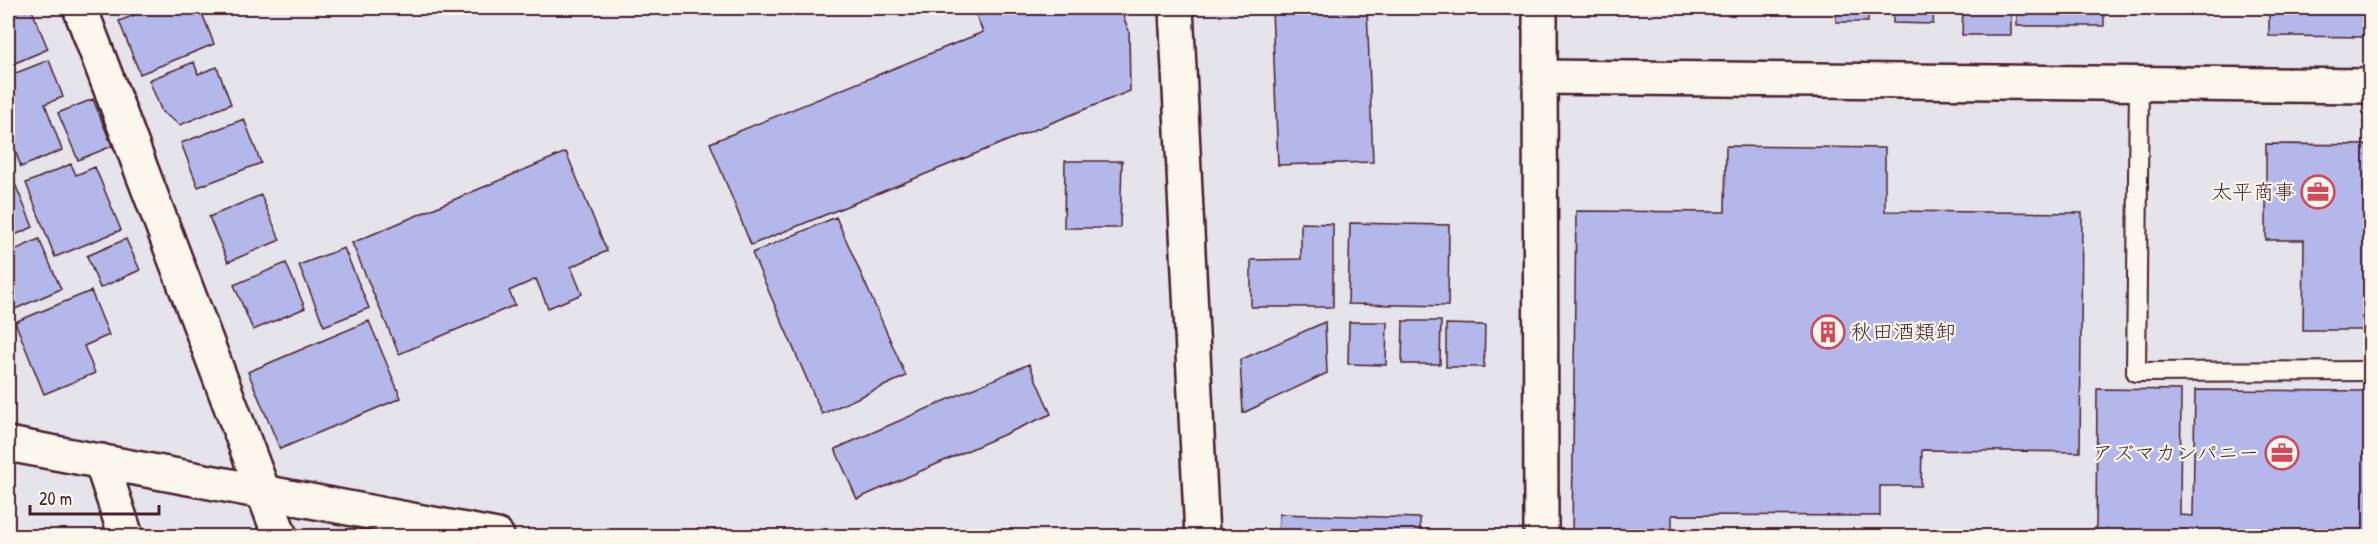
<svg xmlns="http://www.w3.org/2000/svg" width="2378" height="544" viewBox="0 0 2378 544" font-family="'Patrick Hand','Klee One',sans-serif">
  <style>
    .building { fill: #b3b7e9; stroke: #4a1f2b; stroke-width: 1.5 }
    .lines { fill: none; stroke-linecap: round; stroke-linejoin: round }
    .service-casing { stroke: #4a1f2b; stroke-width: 22 }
    .minor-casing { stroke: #4a1f2b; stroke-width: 38 }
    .tertiary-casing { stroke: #4a1f2b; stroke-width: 38 }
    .service { stroke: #fbf7ec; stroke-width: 18 }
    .minor { stroke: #fbf7ec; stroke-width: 33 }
    .tertiary { stroke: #fbf7ec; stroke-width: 33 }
    .labels { text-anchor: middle; stroke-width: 4.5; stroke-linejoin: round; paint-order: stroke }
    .poi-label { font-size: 21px; fill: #4a1f2b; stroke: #fbf7ec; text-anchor: end }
  </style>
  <rect width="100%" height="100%" fill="#e5e4eb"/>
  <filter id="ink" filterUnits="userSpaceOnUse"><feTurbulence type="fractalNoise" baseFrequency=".0167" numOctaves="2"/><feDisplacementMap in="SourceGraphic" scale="12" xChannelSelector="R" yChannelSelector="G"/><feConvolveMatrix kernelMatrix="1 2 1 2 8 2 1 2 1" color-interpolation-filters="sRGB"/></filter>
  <g filter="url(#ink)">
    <!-- building -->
    <path class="building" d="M8,8H31L48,49L8,66Z
      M152,8H200L214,44L140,74L119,21Z
      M973,8H1120L1129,31L1130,91L751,245L710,143L983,32Z
      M1272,8H1367L1373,162L1278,165Z
      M1836,8H1868V22H1836Z
      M1893,8H1934L1933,24L1893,23Z
      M1963,8H2011V35H1962Z
      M2017,8H2104V26H2017Z
      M2269,8H2370V37L2269,36Z
      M49,60L63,97L45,104L62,150L21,167L8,130V76Z
      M194,62L198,74L217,67L231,104L180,125L162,112L149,80Z
      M93,99L112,146L78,160L58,113Z
      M244,119L261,163L198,187L181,143Z
      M2266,144L2370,145V330H2303L2304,240H2266Z
      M1726,146L1885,148V211L2082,213L2080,452L1922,450L1921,486H1880V516L1672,515V536H1572L1576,211L1725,212Z
      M566,152L607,251L571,267L582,294L548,308L536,279L509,291L515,305L399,354L352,243Z
      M1065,161H1122L1120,228H1064Z
      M71,164L76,175L95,167L121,230L55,257L26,183Z
      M8,167L33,227L8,238Z
      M261,195L280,240L228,262L209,217Z
      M836,217L906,376L822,414L752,253Z
      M1301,223L1333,224V307H1251V260L1301,259Z
      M1350,223L1449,225L1448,306L1348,304Z
      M39,239L61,289L8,312V253Z
      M126,239L140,270L100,288L87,256Z
      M344,248L369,308L324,326L299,265Z
      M286,263L305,308L253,330L234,285Z
      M91,291L109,335L84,346L95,373L44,394L15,322Z
      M369,321L401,398L280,449L248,372Z
      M1403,321H1441L1440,364H1402Z
      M1325,322L1327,373L1243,413L1240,360Z
      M1349,322H1387L1386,365L1348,364Z
      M1446,324L1485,325L1484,367H1446Z
      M1029,364L1051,414L857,499L835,449Z
      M2097,389L2181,390L2180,515L2193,516L2195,390L2370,391V536H2096Z
      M1279,514L1420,518V536H1278Z"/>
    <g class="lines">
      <defs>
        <path id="service" d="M2139,83L2136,372L2370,371"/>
        <path id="minor" d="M80,8L280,536
          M1540,77L2370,86
          M101,461L126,536"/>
        <path id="tertiary" d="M1176,8L1202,536
          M1540,8L1541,536
          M8,444L497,536"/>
      </defs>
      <!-- service casing -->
      <use href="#service" class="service-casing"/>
      <!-- minor casing -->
      <use href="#minor" class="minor-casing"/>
      <!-- tertiary casing -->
      <use href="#tertiary" class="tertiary-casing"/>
      <!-- service -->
      <use href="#service" class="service"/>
      <!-- minor -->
      <use href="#minor" class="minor"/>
      <!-- tertiary -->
      <use href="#tertiary" class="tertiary"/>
    </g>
  </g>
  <!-- icons -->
  <defs>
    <symbol id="office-ring" viewBox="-11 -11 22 22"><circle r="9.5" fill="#fbf7ec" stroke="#d1495b" stroke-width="1.5"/><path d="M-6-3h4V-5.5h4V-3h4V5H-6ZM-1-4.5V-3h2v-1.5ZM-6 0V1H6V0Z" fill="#d1495b"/></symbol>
    <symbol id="building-ring" viewBox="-11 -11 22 22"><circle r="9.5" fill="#fbf7ec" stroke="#d1495b" stroke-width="1.5"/><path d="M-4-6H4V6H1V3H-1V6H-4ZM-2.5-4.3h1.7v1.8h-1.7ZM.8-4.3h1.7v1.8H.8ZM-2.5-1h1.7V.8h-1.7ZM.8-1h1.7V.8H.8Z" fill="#d1495b"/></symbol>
  </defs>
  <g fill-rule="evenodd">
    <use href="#office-ring" x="2299" y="173" width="38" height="38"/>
    <use href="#building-ring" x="1809" y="313" width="38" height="38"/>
    <use href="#office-ring" x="2263" y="434" width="38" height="38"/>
  </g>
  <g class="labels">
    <!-- poi labels -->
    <g class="poi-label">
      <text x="2295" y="199">太平商事</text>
      <text x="1851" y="339" text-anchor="start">秋田酒類卸</text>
      <text x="2259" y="460">アズマカンパニー</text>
    </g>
  </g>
  <!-- margin -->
  <rect width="2378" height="544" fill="none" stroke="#fbf7ec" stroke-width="30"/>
  <rect x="15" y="15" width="2348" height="514" fill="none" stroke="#4a1f2b" stroke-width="2" filter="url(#ink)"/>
  <!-- scale -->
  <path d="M30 505v9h129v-9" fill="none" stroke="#4a1f2b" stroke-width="3"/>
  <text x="39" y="505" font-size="18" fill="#4a1f2b" stroke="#fbf7ec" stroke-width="4.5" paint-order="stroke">20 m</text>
</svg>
